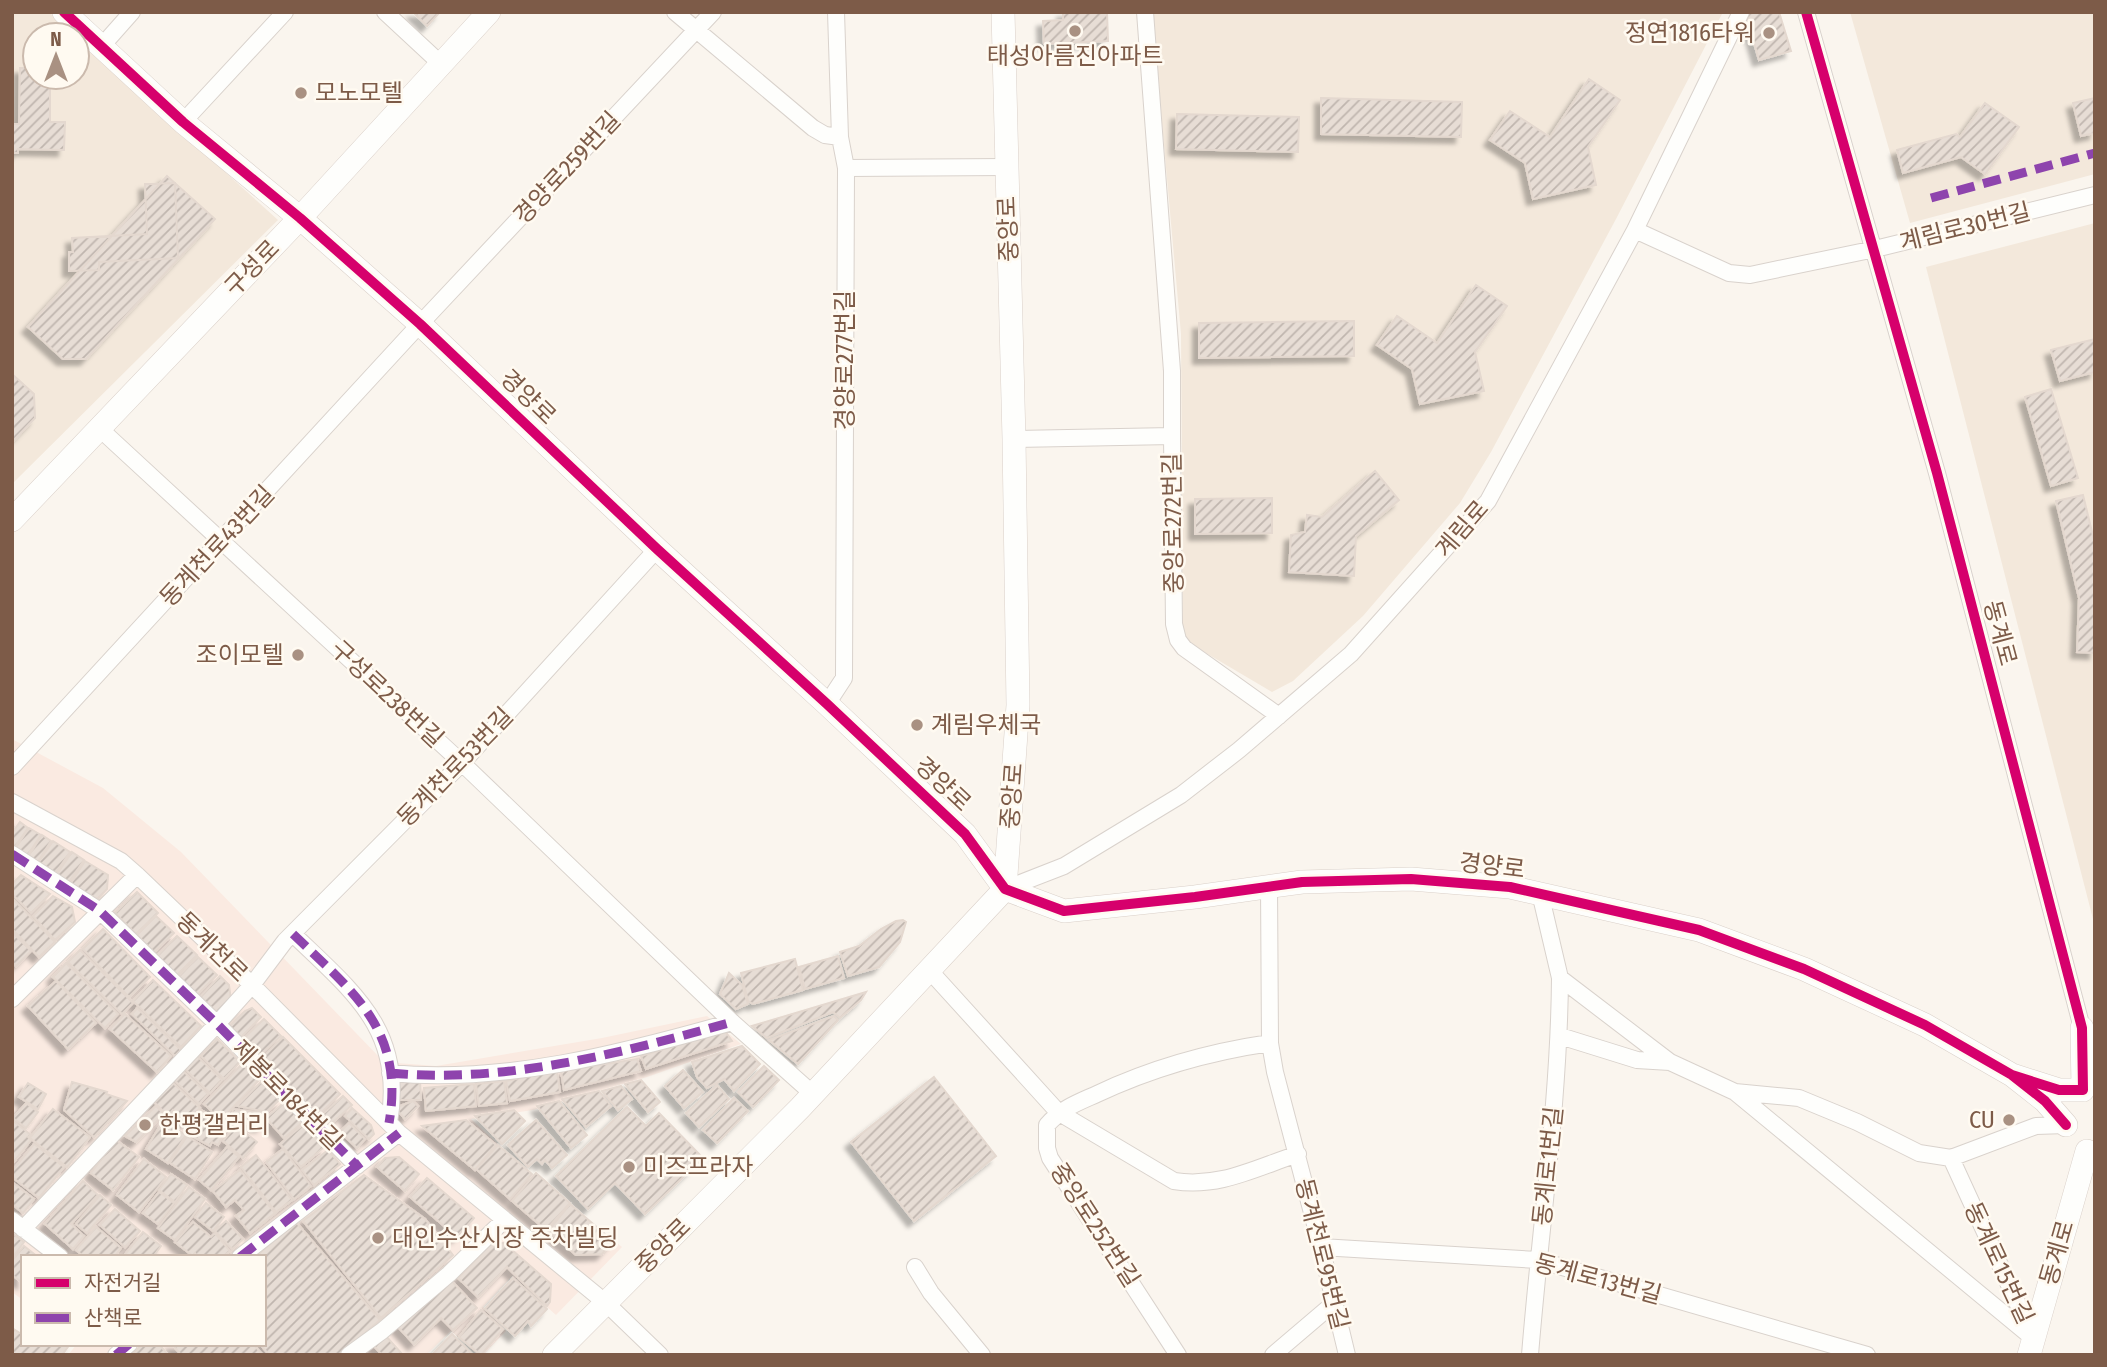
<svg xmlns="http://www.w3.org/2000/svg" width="2107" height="1367" viewBox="0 0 2107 1367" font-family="'Fira Sans Condensed','Noto Sans KR',sans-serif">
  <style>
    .residential { fill: #f3e8db }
    .commercial { fill: #faeae1 }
    .building { fill: url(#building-hatch); stroke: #e4d8cf; stroke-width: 2; filter: url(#shadow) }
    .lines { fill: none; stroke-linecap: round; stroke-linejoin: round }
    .street-casing { stroke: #d9d2cc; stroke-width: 18 }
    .secondary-casing { stroke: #dad0c9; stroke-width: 24 }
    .street { stroke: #fefefc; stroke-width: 16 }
    .secondary { stroke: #fefefc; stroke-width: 23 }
    .quiet { stroke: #8e44ad; stroke-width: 9; stroke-dasharray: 18 9; stroke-linecap: butt }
    .cycleway-casing { stroke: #fffaf1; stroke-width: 15 }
    .cycleway { stroke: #d6006c; stroke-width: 10 }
    .poi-dot { fill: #a99182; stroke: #fffaf1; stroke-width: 2.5 }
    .labels { text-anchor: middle; stroke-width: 5; stroke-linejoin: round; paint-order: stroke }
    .poi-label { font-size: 24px; fill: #7d5b48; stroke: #fffaf1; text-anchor: start }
    .street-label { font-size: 24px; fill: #7d5b48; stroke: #fffaf1 }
  </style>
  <defs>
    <pattern id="building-hatch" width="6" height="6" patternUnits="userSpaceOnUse" patternTransform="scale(1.75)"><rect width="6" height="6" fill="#e7ddd5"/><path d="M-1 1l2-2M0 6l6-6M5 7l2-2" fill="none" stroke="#c0b6af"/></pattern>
    <filter id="shadow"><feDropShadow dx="-6" dy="6" stdDeviation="2" flood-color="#0004"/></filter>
  </defs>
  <rect width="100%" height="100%" fill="#faf5ee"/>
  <!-- residential -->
  <path class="residential" d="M12,12H49L74,35H35V77H77V38L278,220L12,484Z
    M1152,12H1723L1616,219L1491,452L1460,503L1363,616L1293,681L1272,692L1189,643L1183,632L1181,334Z
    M1850,12H2095V174L1910,223Z
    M2095,223V927L1926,267Z"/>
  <!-- commercial -->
  <path class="commercial" d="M12,739L103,788L181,852L384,1062L436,1066L602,1038L707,1016L741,1044L647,1077L533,1110L471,1119L518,1163L622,1247L556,1315L512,1276L483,1307L506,1331L483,1355H478L451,1331L426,1355H68L77,1344H264V1257H23V1300L12,1292Z"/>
  <!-- building -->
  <path class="building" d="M413,12H440L427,26Z
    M1063,12H1107L1108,41L1044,44L1043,21L1063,20Z
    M1747,12H1779L1791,51L1759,60L1746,16Z
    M20,68H35V77H50V122H65L64,150L18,149V153H12V124H19Z
    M1589,79L1620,100L1588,147L1596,185L1533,199L1525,163L1490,140L1510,111L1550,137Z
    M1321,98L1462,102L1461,137L1321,134Z
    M2095,98V133L2081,136L2073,103Z
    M1985,103L2019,127L1985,174L1961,157L1903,173L1897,150L1956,134L1960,137Z
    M1177,114L1299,117L1298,152L1176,149Z
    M167,176L215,219L86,359H63L28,327Z
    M175,183L178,258L99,262V270L69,271V252H73L72,238L147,234L145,184Z
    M1476,285L1507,306L1475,352L1484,391L1420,404L1412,369L1377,345L1397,316L1437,343Z
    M1354,321V356L1199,358V323Z
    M2095,339V372L2060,381L2051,350Z
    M12,374L34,394L35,418L12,442Z
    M2051,389L2078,478L2051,486L2025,397Z
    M1375,471L1399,500L1356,536L1354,576L1289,572L1291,535L1305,532L1307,515L1322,517Z
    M2083,495L2095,544V653L2077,652L2079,598L2056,501Z
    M1272,498V533L1195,534V499Z
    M20,822L28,828L14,848L12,846V833Z
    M29,828L41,835L27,856L15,849Z
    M42,835L51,841L37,863L28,857Z
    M53,841L70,852L55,874L38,863Z
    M72,852L84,860L69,882L57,874Z
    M85,861L108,875L107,889L97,899L71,883Z
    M21,875L50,894L31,913L12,894V884Z
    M137,892L158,913L136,934L115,913Z
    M53,896L72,907L75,922L55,940L33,916Z
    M12,898L55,942L39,957L12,929Z
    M156,916L174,933L154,952L137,935Z
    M903,920L906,922L900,942L879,967L848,976L840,952L859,946L881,929L896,921Z
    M103,929L150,977L129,997L83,949Z
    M12,932L31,951L16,966L12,962Z
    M177,936L197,955L177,975L157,956Z
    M80,950L133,1003L122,1014L68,962Z
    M838,956L844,978L805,989L799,967Z
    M198,957L217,975L197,995L178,977Z
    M795,959L803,990L753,1004L748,1001L741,973Z
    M66,963L118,1014L105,1028L53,977Z
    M729,973L742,985L748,1004L736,1009L720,994Z
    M220,976L229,985L231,1001L219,1014L200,997Z
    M153,980L201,1026L181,1047L133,1001Z
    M56,981L96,1023L68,1049L28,1006Z
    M866,992L861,1000L840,1018L833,1012L767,1038L752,1026Z
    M137,1008L181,1050L175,1056L132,1014Z
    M252,1008L261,1017L241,1037L230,1026L245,1011Z
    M125,1014L171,1056L157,1072L110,1029Z
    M834,1016L838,1020L798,1064L769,1040Z
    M264,1019L281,1036L260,1055L244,1038Z
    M725,1031L732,1041L646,1069L641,1056Z
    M283,1037L340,1094L319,1115L262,1058Z
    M217,1039L240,1062L224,1079L201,1056Z
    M742,1046L760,1064L734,1091L724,1079L707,1088L697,1077L692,1062Z
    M197,1056L222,1080L210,1093L185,1069Z
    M637,1059L641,1071L564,1090L561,1071Z
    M242,1064L259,1080L221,1120L204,1104Z
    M764,1066L779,1080L753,1107L738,1092Z
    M182,1070L208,1094L199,1104L173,1079Z
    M683,1070L703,1092L684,1108L665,1086Z
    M557,1071L560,1092L510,1101L506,1081Z
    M934,1077L996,1156L914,1221L851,1142Z
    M397,1080H420L421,1100H397Z
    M641,1080L660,1102L648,1112L625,1084Z
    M504,1081L507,1103L479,1106L476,1084Z
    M72,1082L107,1092L106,1094L127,1101L94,1137L64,1110Z
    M172,1082L200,1108L186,1122L173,1110L168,1116L153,1101Z
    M261,1082L279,1100L267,1112L237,1106Z
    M28,1083L46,1094L38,1109L19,1097Z
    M474,1084L476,1106L426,1111L424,1088Z
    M717,1085L729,1099L699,1127L686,1113Z
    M621,1086L632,1099L618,1110L602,1091Z
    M599,1091L611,1106L586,1127L562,1099Z
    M343,1096L352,1105L330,1125L322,1115Z
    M734,1098L748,1111L717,1143L703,1130Z
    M413,1101L418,1106L405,1119L395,1108Z
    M559,1101L587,1135L571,1148L537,1106Z
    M285,1102L303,1122L284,1138L266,1118Z
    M26,1103L38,1112L26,1128L13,1118Z
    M156,1106L164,1114L136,1142L125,1136Z
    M627,1107L646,1126L659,1113L703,1158L645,1214L615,1183L588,1209L556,1176Z
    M352,1108L371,1125L374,1134L369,1139L345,1116Z
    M53,1109L90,1137L67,1167L30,1138Z
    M233,1109L264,1113L262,1126L232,1122Z
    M201,1110L229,1125L218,1145L212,1142L210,1146L188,1134Z
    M514,1110L525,1121L502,1144L475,1116Z
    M12,1120L31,1135L28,1137L31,1140L12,1164Z
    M466,1120L496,1145L475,1170L422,1126Z
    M536,1120L567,1155L552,1168L545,1160L542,1164L537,1159L528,1167L508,1145Z
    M163,1121L186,1135L168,1163L146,1149Z
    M349,1123L365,1139L357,1148L340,1132Z
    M304,1124L324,1147L301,1167L280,1144Z
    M236,1125L257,1142L243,1158L223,1141Z
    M187,1136L212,1152L195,1179L170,1163Z
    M116,1140L139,1157L113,1190L91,1173Z
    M34,1144L64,1167L39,1198L12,1177V1171Z
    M498,1145L532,1174L510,1199L476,1169Z
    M227,1147L239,1157L211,1190L199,1180Z
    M283,1149L311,1186L294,1199L266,1162Z
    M328,1150L340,1164L314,1185L302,1170Z
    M256,1155L292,1200L276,1212L241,1167Z
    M399,1157L419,1174L405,1191L377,1167L385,1158Z
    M144,1159L166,1177L139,1212L117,1195Z
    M240,1170L275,1213L250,1233L236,1216L244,1210L235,1200L226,1207L213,1191Z
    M536,1173L570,1203L546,1230L512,1201Z
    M171,1174L187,1185L175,1202L159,1190Z
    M364,1175L425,1219L453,1255L381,1318L303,1221Z
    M427,1178L474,1218L457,1237L410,1197Z
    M83,1181L98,1195L71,1224L84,1236L73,1249L45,1224Z
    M12,1182L34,1199L23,1213L12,1204Z
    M189,1187L205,1199L175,1240L158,1228Z
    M159,1192L174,1203L158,1224L143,1213Z
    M100,1195L111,1205L87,1233L76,1224Z
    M206,1203L224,1217L213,1231L195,1217Z
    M570,1204L613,1241L602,1254L576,1255L548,1231Z
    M115,1209L140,1231L125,1247L100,1225Z
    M226,1221L243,1239L232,1249L215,1231Z
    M193,1222L211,1237L215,1233L230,1251L222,1257H197L195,1253L193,1256L175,1242Z
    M296,1222L380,1320L340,1355H269L260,1344H264V1257H255Z
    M96,1227L121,1248L114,1257H84L76,1250Z
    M143,1232L161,1246L153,1257H123Z
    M12,1233L24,1242L12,1258Z
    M492,1243H504L551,1284L550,1302L547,1306L507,1267L478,1297L458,1278Z
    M24,1246L38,1257H23V1283L12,1275V1261Z
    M449,1278L477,1308L453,1330L441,1318L414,1344L397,1326Z
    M513,1278L547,1309L531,1326L528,1321L515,1336L485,1309Z
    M481,1310L503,1329L481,1355L459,1337Z
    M12,1328L23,1335V1344H70L62,1355H12Z
    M452,1334L473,1355H432Z
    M385,1335L403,1355H382L373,1345Z
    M143,1344H159L168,1355H131Z
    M172,1344H253L263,1355H181Z"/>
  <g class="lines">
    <defs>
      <path id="street" d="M385,12L441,64
        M675,12L813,128L825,135L840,137
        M1145,12L1172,371V436
        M1806,12L1937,473L2082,1028L2095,1049
        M101,47L132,12
        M183,122L285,12
        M846,168L1007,167
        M1635,230L1729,273L1750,275L1875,249L2095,195
        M99,428L462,763L732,1022L813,1094
        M1014,439L1172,436L1174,624L1178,640L1184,648L1279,716
        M827,704L844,678L846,168L840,137L836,12
        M12,767L420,324L713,12
        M12,802L121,861L137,875L252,985L399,1133L606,1303L660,1355
        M12,854L100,911L217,1024L357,1166
        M1269,885L1270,1043L1275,1072L1321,1247L1347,1355
        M1005,889L1064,866L1181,795L1239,750L1351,654L1488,501L1635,230L1741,12
        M1540,893L1560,978L1670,1062
        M293,934C353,992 405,1030 389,1123
        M930,971L1058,1112L1174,1181C1220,1188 1255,1168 1298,1154
        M12,999L137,875
        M1560,1036L1637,1060L1670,1062L1735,1092L2033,1338
        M390,1073C505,1084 622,1053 732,1022
        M1735,1092L1799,1098L1857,1122L1919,1153L1951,1158
        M1951,1158L2032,1335
        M1951,1158L2036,1126L2066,1125
        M12,1220L60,1257
        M23,1229L217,1024L252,985L285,941L462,763L657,549
        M1321,1247L1538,1260L1867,1355
        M240,1257L399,1133
        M915,1267L931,1293L982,1355
        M116,1355L129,1344
        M349,1355L382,1331L449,1274L504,1220
        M1178,1355L1050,1158L1047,1148V1125C1062,1108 1077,1103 1097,1094C1154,1067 1209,1052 1270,1043
        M1273,1355L1334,1303
        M1530,1355C1540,1229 1559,1104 1560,978"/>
      <path id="secondary" d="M64,12L183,122L300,218L420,324L657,549L827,704L965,834L1005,889L1064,911L1195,897L1302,882L1411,879L1510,887L1699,930L1804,969L1925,1025L2012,1075
        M12,520L300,218L489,12
        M2066,1125L2045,1101L2012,1075L2059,1090H2083L2082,1028
        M554,1355L800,1108L1005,889L1018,705L1014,439L1003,12
        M2029,1355L2087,1151"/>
    </defs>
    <!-- street casing -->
    <use href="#street" class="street-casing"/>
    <!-- secondary casing -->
    <use href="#secondary" class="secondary-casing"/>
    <!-- street -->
    <use href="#street" class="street"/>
    <!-- secondary -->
    <use href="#secondary" class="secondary"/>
    <!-- quiet -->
    <path class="quiet" d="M1931,198L2095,153
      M12,854L100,911L217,1024L357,1166
      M293,934C353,992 405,1030 389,1123
      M390,1073C505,1084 622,1053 732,1022
      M240,1257L399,1133
      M116,1355L129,1344"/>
    <defs>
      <path id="cycleway" d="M64,12L183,122L300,218L420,324L657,549L827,704L965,834L1005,889L1064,911L1195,897L1302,882L1411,879L1510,887L1699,930L1804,969L1925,1025L2012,1075
        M1806,12L1937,473L2082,1028L2083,1090H2059L2012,1075L2045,1101L2066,1125"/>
    </defs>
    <!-- cycleway casing -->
    <use href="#cycleway" class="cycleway-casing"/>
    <!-- cycleway -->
    <use href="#cycleway" class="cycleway"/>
  </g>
  <!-- markers -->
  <g class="poi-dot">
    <circle cx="1075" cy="31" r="7"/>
    <circle cx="1769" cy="33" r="7"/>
    <circle cx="301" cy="93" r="7"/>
    <circle cx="298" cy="655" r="7"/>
    <circle cx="917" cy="725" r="7"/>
    <circle cx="2009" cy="1120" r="7"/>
    <circle cx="145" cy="1125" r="7"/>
    <circle cx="629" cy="1167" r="7"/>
    <circle cx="378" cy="1238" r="7"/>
  </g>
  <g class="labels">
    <!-- poi labels -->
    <g class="poi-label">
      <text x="1755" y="41" text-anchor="end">정연1816타워</text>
      <text x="1075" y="64" text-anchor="middle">태성아름진아파트</text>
      <text x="315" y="101">모노모텔</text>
      <text x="284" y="663" text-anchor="end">조이모텔</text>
      <text x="931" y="733">계림우체국</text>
      <text x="1995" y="1128" text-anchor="end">CU</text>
      <text x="159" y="1133">한평갤러리</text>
      <text x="643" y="1175">미즈프라자</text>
      <text x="392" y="1246">대인수산시장 주차빌딩</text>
    </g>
    <!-- street labels -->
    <g class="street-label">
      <text transform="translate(567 168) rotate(-47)" y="8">경양로259번길</text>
      <text transform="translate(1965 227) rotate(-14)" y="8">계림로30번길</text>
      <text transform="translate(1008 229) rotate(-92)" y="8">중앙로</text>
      <text transform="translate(252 268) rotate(-46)" y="8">구성로</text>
      <text transform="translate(845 360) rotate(-90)" y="8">경양로277번길</text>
      <text transform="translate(528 397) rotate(44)" y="8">경양로</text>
      <text transform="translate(1173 523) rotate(-91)" y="8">중앙로272번길</text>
      <text transform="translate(1462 529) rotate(-49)" y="8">계림로</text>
      <text transform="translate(217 546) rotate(-47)" y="8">동계천로43번길</text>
      <text transform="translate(2000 633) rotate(75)" y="8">동계로</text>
      <text transform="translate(387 694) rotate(43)" y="8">구성로238번길</text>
      <text transform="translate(455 767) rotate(-46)" y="8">동계천로53번길</text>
      <text transform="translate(943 784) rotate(43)" y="8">경양로</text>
      <text transform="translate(1012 796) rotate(-86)" y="8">중앙로</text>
      <text transform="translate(1492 866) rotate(7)" y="8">경양로</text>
      <text transform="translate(212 947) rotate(44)" y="8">동계천로</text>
      <text transform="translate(287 1095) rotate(45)" y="8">제봉로184번길</text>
      <text transform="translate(1548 1166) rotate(-84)" y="8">동계로1번길</text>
      <text transform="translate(1095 1225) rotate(57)" y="8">중앙로252번길</text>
      <text transform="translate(663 1246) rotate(-45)" y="8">중앙로</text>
      <text transform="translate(2057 1253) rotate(-74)" y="8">동계로</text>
      <text transform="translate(1322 1254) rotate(76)" y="8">동계천로95번길</text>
      <text transform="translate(1999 1263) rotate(65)" y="8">동계로15번길</text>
      <text transform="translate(1598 1279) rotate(15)" y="8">동계로13번길</text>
    </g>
  </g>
  <!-- border -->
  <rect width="2107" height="1367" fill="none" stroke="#7d5b48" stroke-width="28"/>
  <!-- legend -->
  <rect x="21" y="1255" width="245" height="91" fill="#fffaf1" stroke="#cbbaad" stroke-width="2"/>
  <rect x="35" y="1278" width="35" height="10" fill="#d6006c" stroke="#cbbaad" stroke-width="2"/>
  <text x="84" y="1290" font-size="21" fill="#7d5b48">자전거길</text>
  <rect x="35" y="1313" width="35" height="10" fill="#8e44ad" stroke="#cbbaad" stroke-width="2"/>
  <text x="84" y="1325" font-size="21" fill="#7d5b48">산책로</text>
  <!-- north arrow -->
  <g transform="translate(56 56)"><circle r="33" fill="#fffaf1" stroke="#cbbaad" stroke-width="2"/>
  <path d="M0-5L12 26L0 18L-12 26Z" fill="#a99182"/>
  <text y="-10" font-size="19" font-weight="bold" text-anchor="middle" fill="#7d5b48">N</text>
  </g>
</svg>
